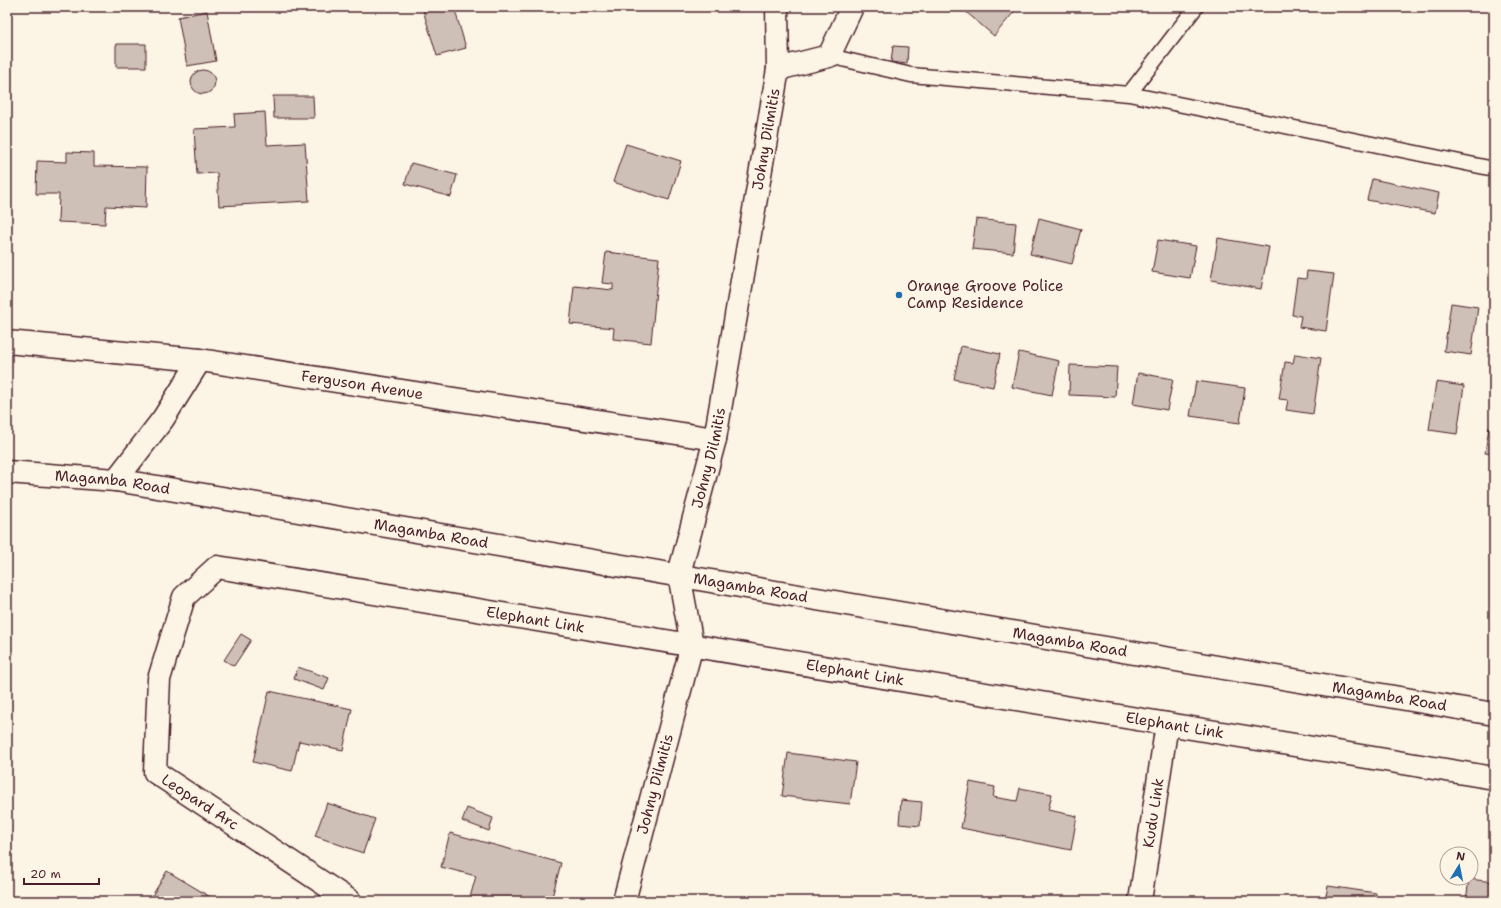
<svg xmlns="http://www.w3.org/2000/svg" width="1501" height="908" viewBox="0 0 1501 908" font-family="'Shantell Sans',sans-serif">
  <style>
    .building { fill: #cfc0b7; stroke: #4a1f2b }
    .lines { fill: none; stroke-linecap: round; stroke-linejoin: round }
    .service-casing { stroke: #4a1f2b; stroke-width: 17 }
    .minor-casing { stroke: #4a1f2b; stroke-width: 25 }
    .trunk-casing { stroke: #4a1f2b; stroke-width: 25 }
    .service { stroke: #fcf5e5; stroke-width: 14 }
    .minor { stroke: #fcf5e5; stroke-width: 22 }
    .trunk { stroke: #fcf5e5; stroke-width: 22 }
    .poi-dot { fill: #1f6fb2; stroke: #fcf5e5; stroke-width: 1.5 }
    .labels { text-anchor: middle; stroke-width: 3; stroke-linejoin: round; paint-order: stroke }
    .street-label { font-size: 15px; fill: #4a1f2b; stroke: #fcf5e5 }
    .poi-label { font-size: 15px; fill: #4a1f2b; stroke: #fcf5e5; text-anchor: start }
  </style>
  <rect width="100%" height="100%" fill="#fcf5e5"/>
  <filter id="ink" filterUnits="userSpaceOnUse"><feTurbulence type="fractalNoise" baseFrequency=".025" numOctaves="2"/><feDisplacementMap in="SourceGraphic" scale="8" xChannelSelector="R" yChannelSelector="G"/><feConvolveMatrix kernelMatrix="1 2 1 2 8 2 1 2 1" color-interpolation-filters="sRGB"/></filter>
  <g filter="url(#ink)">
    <!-- building -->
    <path class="building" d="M422,7H454L466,48L437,56Z
      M969,7H1018L994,36L965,11Z
      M207,11L216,61L187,66L178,17Z
      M116,44H146V67H116Z
      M893,46L908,47L907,64L891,62Z
      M191 82a12 12 0 1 1 24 0a12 12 0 1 1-24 0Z
      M273,96H313L314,118H274Z
      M265,112L267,145L305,143L309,201L219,206L217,173L197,174L194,129L235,127L234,114Z
      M626,144L681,161L669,200L613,182Z
      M67,152L94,153V166L147,167L146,208L106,206L105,224L58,222L59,194H36L37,161L67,162Z
      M411,163L457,175L451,197L405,184Z
      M1372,179L1439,193L1435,213L1367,200Z
      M1039,218L1081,229L1072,264L1030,254Z
      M976,219L1016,223L1013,253L972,249Z
      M1218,238L1269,247L1261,289L1211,280Z
      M1158,240L1196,246L1190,278L1152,272Z
      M606,252L659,258L651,343L613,339L614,328L570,324L574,286L613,290V284L602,283Z
      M1307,271L1334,274L1326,331L1299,327L1301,316L1292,315L1297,278L1306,279Z
      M1451,303L1478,307L1471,355L1444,351Z
      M961,346L1000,354L993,387L954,379Z
      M1019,352L1059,361L1052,395L1012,387Z
      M1295,354L1321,358L1313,414L1286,410L1288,400L1279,399L1285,362L1293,363Z
      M1070,365L1117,367L1115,397L1069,395Z
      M1138,373L1173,379L1167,410L1133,404Z
      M1196,381L1245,388L1240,423L1190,416Z
      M1436,382L1464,386L1457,434L1429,430Z
      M1489,427L1494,428V454L1485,453Z
      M241,634L251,640L234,666L224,660Z
      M298,667L329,678L324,690L294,679Z
      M269,691L352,709L343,750L299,741L292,771L253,762Z
      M788,753L856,762L850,804L782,796Z
      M970,782L995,787L993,797L1017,801L1020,788L1052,794L1048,810L1077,816L1071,850L961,828Z
      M901,800L922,802L920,826L899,824Z
      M327,803L375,819L363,853L315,836Z
      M467,808L493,818L489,831L462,821Z
      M450,833L561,863L551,901H469L476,876L441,867Z
      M167,871L217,901H149Z
      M1469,879L1494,882V901H1466Z
      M1328,886L1376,893L1375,901H1325Z"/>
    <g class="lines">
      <defs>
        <path id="service" d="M829,56L911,75L1129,94L1494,169
          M1129,94L1196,7"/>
        <g id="minor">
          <path d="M778,69L829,56L852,7"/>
          <path id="s1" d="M7,342L200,360L715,439"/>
          <path d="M116,480L163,419L200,360"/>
          <path id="s2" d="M350,901L155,772L159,679L184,597L217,567L1494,778"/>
          <path id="s3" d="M624,901L692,645L679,574L715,439L778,69L777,7"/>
          <path id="s4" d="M1140,901L1167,724"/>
        </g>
        <g id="trunk">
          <path id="s5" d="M7,472L116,480L1494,714"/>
        </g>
      </defs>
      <!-- service casing -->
      <use href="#service" class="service-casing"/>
      <!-- minor casing -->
      <use href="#minor" class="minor-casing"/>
      <!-- trunk casing -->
      <use href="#trunk" class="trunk-casing"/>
      <!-- service -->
      <use href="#service" class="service"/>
      <!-- minor -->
      <use href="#minor" class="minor"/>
      <!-- trunk -->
      <use href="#trunk" class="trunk"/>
    </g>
  </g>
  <!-- markers -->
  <circle class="poi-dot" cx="899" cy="295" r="4"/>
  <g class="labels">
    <!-- street labels -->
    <g class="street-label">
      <text dy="5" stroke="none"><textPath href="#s3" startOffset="781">Johny Dilmitis</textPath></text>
      <text dy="5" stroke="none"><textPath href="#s1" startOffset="358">Ferguson Avenue</textPath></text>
      <text dy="5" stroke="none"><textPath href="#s3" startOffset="457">Johny Dilmitis</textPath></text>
      <text dy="5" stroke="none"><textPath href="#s5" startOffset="106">Magamba Road</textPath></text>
      <text dy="5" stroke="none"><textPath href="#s5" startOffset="429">Magamba Road</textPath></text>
      <text dy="5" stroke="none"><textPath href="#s5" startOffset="753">Magamba Road</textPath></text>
      <text dy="5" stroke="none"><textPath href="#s2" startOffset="780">Elephant Link</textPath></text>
      <text dy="5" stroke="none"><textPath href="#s5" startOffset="1077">Magamba Road</textPath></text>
      <text dy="5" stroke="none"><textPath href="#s2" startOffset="1104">Elephant Link</textPath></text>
      <text dy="5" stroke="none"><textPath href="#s5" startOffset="1401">Magamba Road</textPath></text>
      <text dy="5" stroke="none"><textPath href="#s2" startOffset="1428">Elephant Link</textPath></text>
      <text dy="5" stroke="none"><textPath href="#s3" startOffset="121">Johny Dilmitis</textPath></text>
      <text transform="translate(200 802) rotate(33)" y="5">Leopard Arc</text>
      <text dy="5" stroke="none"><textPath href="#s4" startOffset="89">Kudu Link</textPath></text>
    </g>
    <!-- poi labels -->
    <g class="poi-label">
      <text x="907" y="291">Orange Groove Police<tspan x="907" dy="17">Camp Residence</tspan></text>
    </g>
  </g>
  <!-- margin -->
  <rect width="1501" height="908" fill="none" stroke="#fcf5e5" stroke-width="24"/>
  <rect x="12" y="12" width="1477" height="884" fill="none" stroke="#4a1f2b" stroke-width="1.5" filter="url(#ink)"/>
  <!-- north arrow -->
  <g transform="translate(1459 866) rotate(10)"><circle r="19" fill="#fcf5e5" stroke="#b59f9b"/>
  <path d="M0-3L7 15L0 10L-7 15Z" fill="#1f6fb2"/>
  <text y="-6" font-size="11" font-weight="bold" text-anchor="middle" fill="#4a1f2b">N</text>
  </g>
  <!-- scale -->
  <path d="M24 878v6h75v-6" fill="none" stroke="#4a1f2b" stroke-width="2"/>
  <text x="30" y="878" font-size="12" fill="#4a1f2b" stroke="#fcf5e5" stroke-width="3" paint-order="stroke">20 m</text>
</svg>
